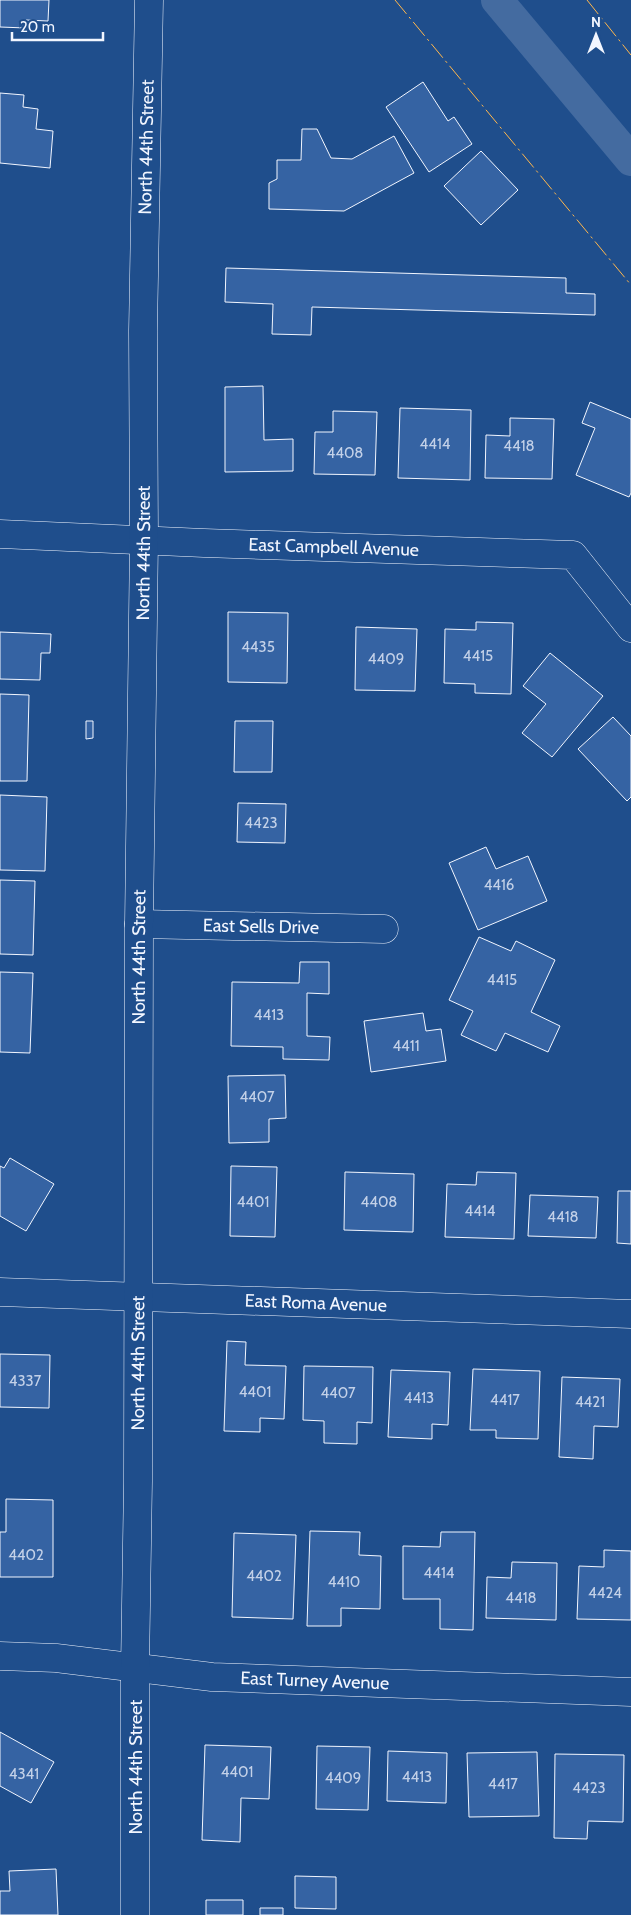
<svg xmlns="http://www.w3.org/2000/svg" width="631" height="1915" viewBox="0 0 631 1915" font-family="Cabin,sans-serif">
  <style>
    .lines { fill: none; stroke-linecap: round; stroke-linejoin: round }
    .canal { stroke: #446ba0; stroke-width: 32 }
    .building { fill: #3563a3; stroke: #f2f6ff }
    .minor-casing { stroke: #f2f6ff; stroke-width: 29 }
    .major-casing { stroke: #f2f6ff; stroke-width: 29 }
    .minor { stroke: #1f4e8c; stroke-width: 28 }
    .major { stroke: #1f4e8c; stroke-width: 28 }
    .power { stroke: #ffb74d; stroke-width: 1; stroke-dasharray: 18 4 2.5 4; stroke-linecap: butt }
    .labels { text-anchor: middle; stroke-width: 4; stroke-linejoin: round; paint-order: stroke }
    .number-label { font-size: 15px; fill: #c3d1e8 }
    .street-label { font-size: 18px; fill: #f2f6ff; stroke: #1f4e8c }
  </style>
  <rect width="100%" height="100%" fill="#1f4e8c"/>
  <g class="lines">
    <!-- canal -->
    <path class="canal" d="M497,0L631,160"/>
  </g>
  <!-- building -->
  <path class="building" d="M0,0H49L48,21L26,20V28L0,27Z
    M423,82L448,121L454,117L472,144L429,172L386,107Z
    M0,93L24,95L23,107L38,109L36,129L53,131L50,168L0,163Z
    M302,129H317L331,158L352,159L394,136L414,173L344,211L269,209V183L277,179V160H301Z
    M481,151L518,190L481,225L444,186Z
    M226,268L566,278V293L595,294V315L312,307L311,335L272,334L273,304L225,302Z
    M263,386L264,440L293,439V471L225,472V387Z
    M590,402L631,419V493L629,497L576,475L595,428L582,423Z
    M400,408L471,410L470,480L398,478Z
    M333,411L377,412L375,475L314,474L315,432H333Z
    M510,418L554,419L552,479L485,478L486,435L510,436Z
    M228,612L288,613L287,683L228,682Z
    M476,622L513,623L511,694L475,693V684L444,683L445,629L476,630Z
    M356,627L417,629L415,691L355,690Z
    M0,632L51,634L50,653H41L40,680L0,679Z
    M550,653L603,696L552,757L522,733L546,704L523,686Z
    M0,694L29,695L27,781H0Z
    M613,717L631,736V797L627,801L578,749Z
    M86,721H93V738L86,739Z
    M235,721H273L272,772H234Z
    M0,795L47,797L45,871L0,870Z
    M238,803L286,804L285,843L237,842Z
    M486,847L496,869L528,856L547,901L478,930L449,863Z
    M0,880L35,881L33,955L0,954Z
    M479,937L511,951L516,941L555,960L531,1012L560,1026L548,1052L505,1033L496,1051L461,1035L473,1011L449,1000Z
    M300,962H329V994L307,993V1036L330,1037L329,1060L283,1059V1047L231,1046L232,982L299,983Z
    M0,972L33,973L30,1053L0,1052Z
    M423,1013L426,1031L441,1029L446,1061L371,1072L364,1021Z
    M285,1075L286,1118L269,1119V1142L229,1143L228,1076Z
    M10,1158L54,1184L26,1231L0,1216V1166L4,1168Z
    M231,1166L277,1167L275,1237L230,1236Z
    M345,1172L414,1174L413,1232L344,1230Z
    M477,1172L516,1173L514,1239L445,1237L447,1184L476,1185Z
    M618,1191H631V1244L617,1243Z
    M530,1195L598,1197L596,1238L528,1236Z
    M227,1341L246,1342L245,1365L286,1366L284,1419L260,1418V1432L224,1431Z
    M0,1354L50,1355L49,1408L0,1407Z
    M304,1366L373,1367L372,1423L357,1422V1444L324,1443V1421L303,1420Z
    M473,1369L540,1371L538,1439L496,1438V1430H470Z
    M391,1370L450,1372L448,1425L432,1424V1439L388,1437Z
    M562,1377L620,1379L618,1427L594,1426L593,1459L559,1457Z
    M6,1499L53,1500V1577H0V1532H6Z
    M310,1531L360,1532L359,1555L381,1556L380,1609L341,1608V1626H307Z
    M441,1532H475L473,1630L440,1629V1599H403V1546L440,1547Z
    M234,1533L296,1535L293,1619L232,1617Z
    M604,1550L631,1551V1620L577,1619L579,1566L604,1567Z
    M512,1562L557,1563L556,1620L486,1618L487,1577L511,1578Z
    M0,1732L54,1762L31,1803L0,1786Z
    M205,1745L271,1747L269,1799L241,1798L240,1842L202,1840Z
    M317,1746L370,1747L368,1810L316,1809Z
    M388,1751L447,1753L446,1803L387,1801Z
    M537,1752L539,1816L469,1817L467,1753Z
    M555,1754L624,1755L623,1822L588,1821L587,1839L554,1838Z
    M56,1869L58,1915H0V1891H10L9,1871Z
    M295,1876L336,1877V1909L295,1908Z
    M206,1900H243V1915H206Z
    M260,1908H283V1915H260Z"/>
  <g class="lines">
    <defs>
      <g id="minor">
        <path id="s1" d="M0,534L204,543L573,555L631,628"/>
        <path id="s2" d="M139,924L384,929"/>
        <path id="s3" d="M0,1292L631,1314"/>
        <path id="s4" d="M0,1656L56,1658L212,1677L631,1692"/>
      </g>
      <g id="major">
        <path id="s5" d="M135,1915V1668L138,1481L139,924L144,540L143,331L149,0"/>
      </g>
    </defs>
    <!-- minor casing -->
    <use href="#minor" class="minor-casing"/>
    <!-- major casing -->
    <use href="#major" class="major-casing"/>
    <!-- minor -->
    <use href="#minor" class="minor"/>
    <!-- major -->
    <use href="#major" class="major"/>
    <!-- power -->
    <path class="power" d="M395,0L631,285
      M587,0L631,55"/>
  </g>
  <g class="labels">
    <!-- number labels -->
    <g class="number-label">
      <text x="435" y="449">4414</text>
      <text x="519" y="451">4418</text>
      <text x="345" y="458">4408</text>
      <text x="258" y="652">4435</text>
      <text x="478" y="661">4415</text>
      <text x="386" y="664">4409</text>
      <text x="261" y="828">4423</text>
      <text x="499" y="890">4416</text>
      <text x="502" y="985">4415</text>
      <text x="269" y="1020">4413</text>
      <text x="406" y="1051">4411</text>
      <text x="257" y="1102">4407</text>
      <text x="253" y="1207">4401</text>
      <text x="379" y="1207">4408</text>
      <text x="480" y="1216">4414</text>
      <text x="563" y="1222">4418</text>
      <text x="25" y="1386">4337</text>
      <text x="255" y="1397">4401</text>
      <text x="338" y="1398">4407</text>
      <text x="419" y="1403">4413</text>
      <text x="505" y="1405">4417</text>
      <text x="590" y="1407">4421</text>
      <text x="26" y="1560">4402</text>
      <text x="439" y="1578">4414</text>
      <text x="264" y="1581">4402</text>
      <text x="344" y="1587">4410</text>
      <text x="605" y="1598">4424</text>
      <text x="521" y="1603">4418</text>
      <text x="237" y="1777">4401</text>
      <text x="24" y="1779">4341</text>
      <text x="417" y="1782">4413</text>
      <text x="343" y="1783">4409</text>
      <text x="503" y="1789">4417</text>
      <text x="589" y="1793">4423</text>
    </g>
    <!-- street labels -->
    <g class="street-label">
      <text dy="6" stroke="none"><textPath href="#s5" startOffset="1768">North 44th Street</textPath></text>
      <text dy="6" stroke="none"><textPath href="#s1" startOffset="334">East Campbell Avenue</textPath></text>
      <text dy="6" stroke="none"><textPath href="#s5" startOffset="1362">North 44th Street</textPath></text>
      <text dy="6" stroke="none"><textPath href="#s2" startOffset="122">East Sells Drive</textPath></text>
      <text dy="6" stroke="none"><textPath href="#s5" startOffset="958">North 44th Street</textPath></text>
      <text dy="6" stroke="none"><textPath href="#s3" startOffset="316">East Roma Avenue</textPath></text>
      <text dy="6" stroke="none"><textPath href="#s5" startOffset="552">North 44th Street</textPath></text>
      <text dy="6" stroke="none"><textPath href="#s4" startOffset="316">East Turney Avenue</textPath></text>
      <text transform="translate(136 1767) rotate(-90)" y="6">North 44th Street</text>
    </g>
  </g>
  <!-- north arrow -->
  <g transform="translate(596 35)" stroke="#1f4e8c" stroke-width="4" paint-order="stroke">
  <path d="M0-4L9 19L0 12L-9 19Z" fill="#f2f6ff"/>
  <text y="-8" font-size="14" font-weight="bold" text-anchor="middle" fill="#f2f6ff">N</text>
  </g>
  <!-- scale -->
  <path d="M12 32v8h91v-8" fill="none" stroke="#f2f6ff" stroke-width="2.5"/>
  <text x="20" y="32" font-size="15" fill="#f2f6ff" stroke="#1f4e8c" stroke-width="4" paint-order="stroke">20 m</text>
</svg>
